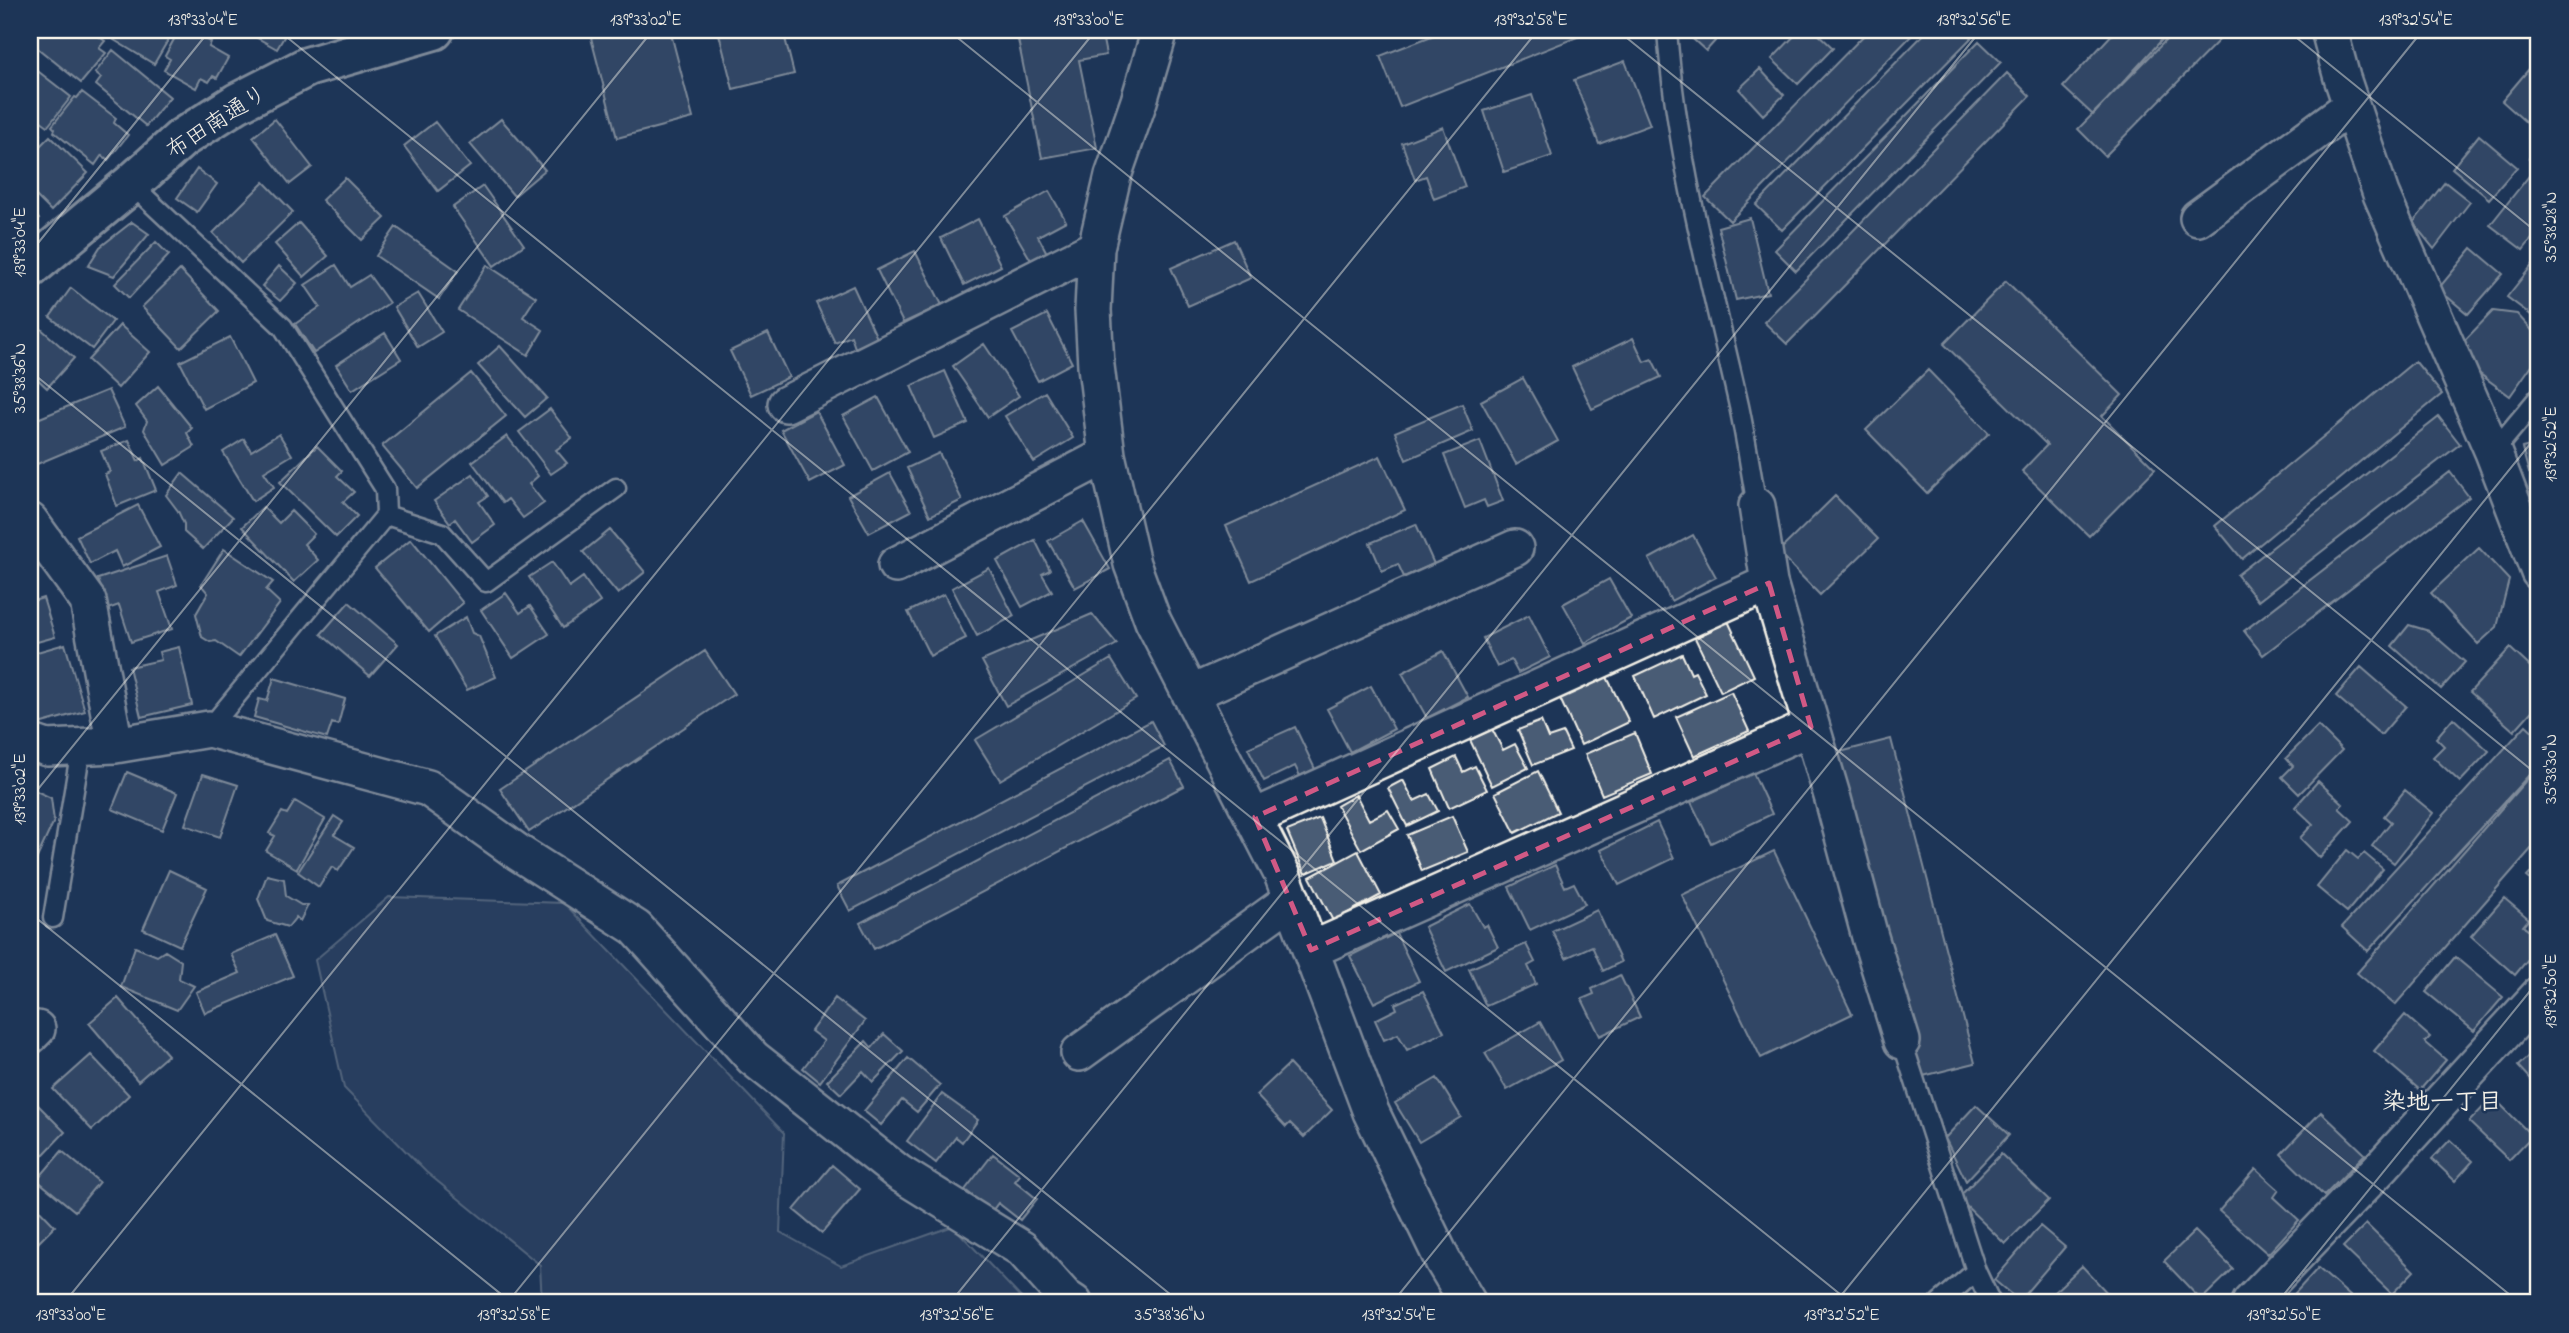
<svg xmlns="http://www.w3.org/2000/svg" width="2569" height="1333" viewBox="0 0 2569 1333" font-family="'Indie Flower','Klee One',sans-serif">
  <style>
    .green { fill: #354a67; stroke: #949ea8; stroke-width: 2 }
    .building { fill: #485b74; stroke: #f4f1e8; stroke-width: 2 }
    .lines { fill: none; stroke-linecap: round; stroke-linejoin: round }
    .lane-casing { stroke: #f4f1e8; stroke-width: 23 }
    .street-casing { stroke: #f4f1e8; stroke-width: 40 }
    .secondary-casing { stroke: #f4f1e8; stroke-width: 44 }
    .lane { stroke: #1d3557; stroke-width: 18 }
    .street { stroke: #1d3557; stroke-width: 35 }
    .secondary { stroke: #1d3557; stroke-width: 38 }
    .marked { fill: none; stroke: #d15985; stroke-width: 5; stroke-dasharray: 14 9; stroke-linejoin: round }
    .ticks { fill: none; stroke: #f4f1e8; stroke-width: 2; stroke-opacity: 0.45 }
    .labels { text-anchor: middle; stroke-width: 5; stroke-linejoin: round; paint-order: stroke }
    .street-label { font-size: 23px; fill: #f4f1e8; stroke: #1d3557 }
    .neighbourhood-label { font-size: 24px; font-weight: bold; fill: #f4f1e8; stroke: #1d3557 }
    .neatline { fill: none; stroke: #f4f1e8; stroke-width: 2.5 }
    .ticks-label { font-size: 18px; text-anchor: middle; fill: #f4f1e8 }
  </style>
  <rect width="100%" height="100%" fill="#1d3557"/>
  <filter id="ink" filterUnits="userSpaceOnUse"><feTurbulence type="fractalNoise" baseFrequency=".0143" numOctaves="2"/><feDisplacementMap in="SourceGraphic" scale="14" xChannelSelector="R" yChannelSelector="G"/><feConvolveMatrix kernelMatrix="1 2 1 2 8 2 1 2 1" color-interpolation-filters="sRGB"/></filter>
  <g filter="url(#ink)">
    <!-- green -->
    <path class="green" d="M389,897L564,903L784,1133L780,1232L841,1266L953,1226L1026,1303H542L540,1265L426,1172L344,1088L315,960Z"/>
    <!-- building -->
    <path class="building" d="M30,30H78L83,34L86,30H90L105,41L99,48L106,53L81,83L30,42Z
      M120,30H174L154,64L114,40Z
      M179,30H189L211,42L209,47L228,58L217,78L213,76L209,82L201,78L196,88L164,70L170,59L165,56Z
      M243,30H288L277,49Z
      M589,30H670L693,118L617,138Z
      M718,30H783L794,74L733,89Z
      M1016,30H1101L1106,55L1079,60L1097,148L1042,158Z
      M1447,30H1583L1585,34L1400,107L1380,56Z
      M1683,30H1725L1706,51Z
      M1800,30H1814L1833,48L1798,84L1772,59Z
      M1869,30H1917L1730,221L1705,197Z
      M1928,30H1979L1782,230L1756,205Z
      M2116,30H2171L2093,115L2063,87Z
      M2176,30H2229L2105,156L2078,129Z
      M1979,41L2001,62L1796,271L1775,250Z
      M113,50L170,97L146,126L96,85L101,78L95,73Z
      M2539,57V111L2528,124L2502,101Z
      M1625,61L1650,125L1599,144L1574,80Z
      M30,65L71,97L48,126L30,113Z
      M1760,69L1784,95L1763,115L1739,89Z
      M2007,73L2030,96L1787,344L1764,322Z
      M82,92L116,118L114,123L128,135L108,160L102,155L95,165L54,132L55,129L52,126L75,97L77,98Z
      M1532,95L1552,156L1504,172L1484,111Z
      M275,119L312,167L290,184L253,137Z
      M501,119L545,170L514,196L470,144Z
      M435,122L470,166L438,191L404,146Z
      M30,126L40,134L30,146Z
      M1443,127L1465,187L1434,199L1426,176L1415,180L1402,143Z
      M2539,130V165L2529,158L2539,146L2534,137Z
      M2479,135L2517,167L2489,199L2452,168Z
      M50,136L88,173L51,211L30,190V156Z
      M197,169L217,184L197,212L177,198Z
      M2529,176L2539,184V230L2523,250L2490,225Z
      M345,178L385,218L362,240L322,200Z
      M264,182L293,212L241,263L213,233Z
      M2445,182L2470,202L2434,249L2413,223Z
      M483,186L524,245L494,266L453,207Z
      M1049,191L1066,221L1038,236L1047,253L1032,262L1005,216Z
      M30,209L39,219L30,226Z
      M1750,218L1768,293L1736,300L1718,227Z
      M978,219L1001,266L964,285L941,238Z
      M132,222L149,234L114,276L88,266L100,247Z
      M299,223L328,256L304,277L275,244Z
      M396,227L458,271L439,299L376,256Z
      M1234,240L1251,278L1188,306L1171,268Z
      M156,242L169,255L129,298L115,284Z
      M2472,248L2503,274L2468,314L2438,289Z
      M915,251L942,305L903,323L877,270Z
      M2534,263L2539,267V321L2507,297Z
      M336,265L350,287L369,275L389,303L314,353L295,324L320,307L305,285Z
      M487,265L536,297L523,317L543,330L528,355L458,310Z
      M279,266L297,283L280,301L262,286Z
      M180,270L219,311L181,348L142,307Z
      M2006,281L2122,395L2102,416L2155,469L2089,536L2022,471L2047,445L1944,344Z
      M853,286L877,338L855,348L851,336L835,343L816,303Z
      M71,288L113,321L92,349L50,317Z
      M418,293L442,332L418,347L394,307Z
      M2493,311L2517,314L2539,338V355L2510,396L2476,371L2463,342Z
      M1047,314L1072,363L1038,381L1012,332Z
      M30,319L74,358L47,388L30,372Z
      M120,325L150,352L118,388L88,360Z
      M385,333L401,359L352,390L336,365Z
      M768,333L789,377L751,395L730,351Z
      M230,337L253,383L204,409L180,362Z
      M1633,338L1644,362L1652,359L1661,377L1592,409L1572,367Z
      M984,344L1019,396L988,417L953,366Z
      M500,346L547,398L525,417L478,365Z
      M2415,361L2442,394L2242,559L2215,526Z
      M1928,370L1989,433L1927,493L1866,430Z
      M945,371L968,423L934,438L911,386Z
      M471,373L506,416L417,488L382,446Z
      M1523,378L1558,441L1516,464L1481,401Z
      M158,386L192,428L187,433L194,447L165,465L144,430L147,421L136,406Z
      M108,390L125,427L30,467V422Z
      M1045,392L1073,438L1034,462L1005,416Z
      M878,397L908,452L873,471L843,416Z
      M1462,404L1473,431L1406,460L1395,432Z
      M550,409L572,438L556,450L567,463L551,474L519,432Z
      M816,411L845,465L810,483L781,430Z
      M2439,417L2460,444L2258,601L2237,575Z
      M279,434L292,455L264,472L274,487L253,501L223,452L244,439L251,451Z
      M507,436L538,476L529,484L544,503L523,518L508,499L503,503L472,462Z
      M129,440L138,461L143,458L156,490L117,506L105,474L110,472L101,451Z
      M1480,441L1503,501L1487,507L1484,500L1465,508L1444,455Z
      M2539,444V470L2529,473L2522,448Z
      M317,446L342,471L337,476L354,492L343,502L357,516L336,537L280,482Z
      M939,453L962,500L930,516L907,468Z
      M1380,456L1405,510L1251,581L1226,526Z
      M2450,472L2469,497L2263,655L2244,631Z
      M182,473L233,517L203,549L184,532V524L178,511L166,495Z
      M890,473L911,511L869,533L848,496Z
      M473,474L488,496L479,502L495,525L472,542L455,519L450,523L434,501Z
      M2539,482V509L2531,485Z
      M1835,496L1878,539L1820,595L1778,552Z
      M138,505L160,547L122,567L115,551L90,564L77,536Z
      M263,507L279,523L291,511L314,534L304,544L318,560L294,582L242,527Z
      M1083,521L1110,569L1075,588L1048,541Z
      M1416,524L1434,564L1404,577L1398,564L1382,571L1370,543Z
      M610,530L645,572L618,594L583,552Z
      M1693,535L1716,577L1671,601L1649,559Z
      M411,539L463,603L429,632L375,568Z
      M1035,540L1050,570L1042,574L1052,591L1022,607L997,561Z
      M2479,548L2509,580L2497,627L2478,644L2431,593Z
      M224,549L273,582L266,590L280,603L239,657L216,641L210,642L202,637L196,614L208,593L201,585Z
      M167,556L177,585L159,592L172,629L131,642L119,605L108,609L98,579Z
      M552,562L569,587L583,577L600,602L563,628L529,577Z
      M989,568L1014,616L977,636L952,588Z
      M1609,579L1631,618L1585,643L1563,604Z
      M506,593L520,613L530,606L549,634L513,658L481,610Z
      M944,594L966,638L930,656L908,612Z
      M43,598L55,637L30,644V602Z
      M349,602L398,644L370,676L321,634Z
      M1092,614L1117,644L1006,706L982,661Z
      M1529,615L1550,657L1518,673L1511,660L1497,667L1483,638Z
      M466,617L472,633L479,636L496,677L467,690L435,636Z
      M1728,621L1754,676L1721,692L1695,638Z
      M2409,625L2429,631L2465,662L2441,689L2392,646Z
      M65,644L85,711L35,725L30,708V654Z
      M179,647L192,705L141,717L129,667L161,660L159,652Z
      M2510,648L2539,675V703L2514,731L2470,692Z
      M705,651L734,694L529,832L500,789Z
      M1443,651L1468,697L1427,718L1402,673Z
      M1682,654L1691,674L1695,672L1706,694L1654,719L1635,676Z
      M1111,659L1136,699L1000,780L975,740Z
      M2361,667L2406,706L2381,735L2336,696Z
      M1605,673L1629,722L1581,745L1558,694Z
      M274,678L345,699L338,725L332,723L327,738L254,717L259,699L267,701Z
      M1371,686L1394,729L1350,752L1327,709Z
      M1731,692L1749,731L1694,756L1676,717Z
      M2453,718L2489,751L2460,782L2433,757L2444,746L2436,738Z
      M1151,721L1164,746L850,911L837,886Z
      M1541,721L1548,738L1563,733L1571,750L1533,765L1518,730Z
      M2526,725L2539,737V764L2368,951L2342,927Z
      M2318,726L2342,750L2299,794L2282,777L2293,766L2286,758Z
      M1295,727L1315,769L1300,776L1295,766L1264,781L1248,748Z
      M1492,729L1503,750L1515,744L1528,768L1492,786L1470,740Z
      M1635,733L1652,774L1602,795L1585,754Z
      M1891,739L1975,1063L1919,1077L1836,753Z
      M1456,757L1463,772L1475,766L1487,790L1449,808L1432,769Z
      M1170,760L1184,786L874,949L860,923Z
      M2536,769L2539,772V840L2395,1005L2357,973Z
      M1538,771L1558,812L1515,833L1495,793Z
      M127,772L177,793L162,830L112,809Z
      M1753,773L1772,814L1711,843L1691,802Z
      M203,774L238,785L220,837L185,825Z
      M1403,780L1414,801L1429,794L1438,811L1407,826L1388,788Z
      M2318,781L2343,804L2339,808L2353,821L2320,858L2300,838L2313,824L2295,807Z
      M30,788L51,798L54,821L30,873Z
      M2405,790L2433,813L2394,863L2372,846L2391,822L2384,816Z
      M1356,795L1369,820L1388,810L1399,829L1361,850L1337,806Z
      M295,801L325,819L297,869L266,851L275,836L269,833L282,812L287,814Z
      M334,816L343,822L334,835L354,847L338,871L332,867L319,887L298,872Z
      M1452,816L1468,852L1422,871L1407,835Z
      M1320,818L1337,860L1305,874L1287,831Z
      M1657,822L1674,858L1619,885L1601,850Z
      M2347,850L2358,859L2364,853L2383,869L2347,912L2317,887Z
      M1358,851L1381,895L1333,921L1310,877Z
      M1774,851L1852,1014L1761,1058L1682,895Z
      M2539,864V887L2527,877Z
      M1555,865L1565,887L1574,883L1585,904L1530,930L1509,887Z
      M169,870L207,888L180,946L143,929Z
      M267,875L284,879L286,896L301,905H308L300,921L296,917L288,927L267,921L258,899Z
      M2504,898L2529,919L2523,926L2539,939V946L2515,975L2471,936Z
      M1470,904L1483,927L1487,925L1498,947L1446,972L1424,927Z
      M1597,910L1621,962L1603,971L1592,946L1566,958L1552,931Z
      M1396,933L1419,981L1374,1003L1350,956Z
      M275,935L293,976L205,1013L196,992L240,973L231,954Z
      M1526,944L1535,962L1528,966L1536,984L1486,1006L1469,969Z
      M135,947L157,956L165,951L181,961L179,979L194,986L177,1010L121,987Z
      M2455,957L2503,997L2474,1031L2426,992Z
      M1620,975L1640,1017L1600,1036L1582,999L1594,994L1592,989Z
      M1423,991L1444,1032L1407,1050L1398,1034L1384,1040L1375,1020L1397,1009L1395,1004Z
      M118,998L168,1055L138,1081L89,1023Z
      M835,998L865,1021L820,1082L803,1068L824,1041L811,1031Z
      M2405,1015L2430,1037L2425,1042L2446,1060L2420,1090L2374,1051Z
      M1540,1022L1561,1060L1507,1090L1485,1053Z
      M884,1034L903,1051L873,1082L863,1071L841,1094L827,1081L866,1041L872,1048Z
      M2538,1047L2539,1048V1089L2518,1066Z
      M91,1055L129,1095L92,1130L53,1089Z
      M908,1058L940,1085L917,1112L902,1100L881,1125L864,1111Z
      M1289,1064L1332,1110L1304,1137L1290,1123L1286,1127L1256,1095Z
      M1437,1078L1461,1117L1419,1142L1395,1103Z
      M942,1094L978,1120L962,1142L956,1137L936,1163L907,1141Z
      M30,1097L65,1132L43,1155L30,1142Z
      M2493,1097L2532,1136L2509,1160L2469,1122Z
      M1976,1105L2009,1135L1966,1181L1945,1138Z
      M2321,1112L2365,1154L2324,1196L2281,1154Z
      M2450,1140L2473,1161L2455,1181L2432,1159Z
      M62,1151L99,1182L75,1211L37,1180Z
      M993,1154L1020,1175L1015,1181L1037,1199L1020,1220L998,1203L992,1211L965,1190Z
      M2001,1154L2049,1200L2005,1244L1958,1198Z
      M832,1165L860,1189L822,1233L794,1210Z
      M2256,1169L2279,1190L2274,1197L2299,1220L2268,1254L2219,1211Z
      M30,1200L55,1226L30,1251Z
      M2366,1224L2414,1271L2392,1294L2343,1247Z
      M2040,1226L2065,1247L2019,1301L1994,1280Z
      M2195,1231L2233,1269L2201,1300L2164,1261Z
      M2082,1266L2114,1300L2112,1303H2061L2052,1294Z
      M2318,1268L2358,1303H2286Z"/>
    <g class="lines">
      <defs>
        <path id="lane" d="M1667,30C1676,157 1711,282 1739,406C1746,439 1751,473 1757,506
          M131,184L283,327L385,489L386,515L209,729
          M2493,452L2539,397
          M386,515L442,533L486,582L616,488
          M53,918L81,748
          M1902,1041L1976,1271L1991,1303
          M1939,1303L1976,1271"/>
        <path id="street" d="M1160,30L1139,101L1113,176L1096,248L1093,310L1096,366L1107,455L1132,564L1153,621L1282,874L1371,1112L1443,1261L1468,1303
          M2329,30L2342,78L2381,194L2493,452L2539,572
          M2198,218L2351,106
          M786,404L1096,248
          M1757,506L1769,583L1833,799L1870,937L1902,1041
          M30,521L88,601L115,745
          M896,565L1107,455
          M1190,694L1515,548
          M30,742L47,748L115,745L209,729L428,788L519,853L636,928L753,1058L899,1173L1022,1249L1065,1297L1074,1303
          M1255,817L1769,583
          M1311,950L1811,727
          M30,1036L37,1029
          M1079,1053L1292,899
          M2250,1303L2384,1164L2539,995"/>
        <path id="secondary" d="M30,268L131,184L182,138L237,103L307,67L434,30"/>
      </defs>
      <!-- lane casing -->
      <use href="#lane" class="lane-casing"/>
      <!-- street casing -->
      <use href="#street" class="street-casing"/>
      <!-- secondary casing -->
      <use href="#secondary" class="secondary-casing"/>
      <!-- lane -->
      <use href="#lane" class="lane"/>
      <!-- street -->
      <use href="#street" class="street"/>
      <!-- secondary -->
      <use href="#secondary" class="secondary"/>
    </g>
  </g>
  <!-- marked area -->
  <path d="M0 0H2569V1333H0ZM1769,583L1811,727L1311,950L1255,817Z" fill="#1d3557" fill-opacity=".55" fill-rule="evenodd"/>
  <path class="marked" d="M1769,583L1811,727L1311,950L1255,817Z"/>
  <!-- ticks -->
  <path class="ticks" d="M278,30L1851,1303M948,30L2520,1303M1617,30L2539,776M2287,30L2539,234M30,253L210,30M30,371L1181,1303M30,799L653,30M30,913L512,1303M64,1303L1096,30M507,1303L1538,30M950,1303L1981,30M1392,1303L2423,30M1835,1303L2539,433M2277,1303L2539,980"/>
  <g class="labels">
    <!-- street labels -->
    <g class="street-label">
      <text transform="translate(216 121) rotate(-33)" y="8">布田南通り</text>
    </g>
    <!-- neighbourhood labels -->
    <g class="neighbourhood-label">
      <text x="2442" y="1109">染地一丁目</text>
    </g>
  </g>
  <!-- margin -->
  <rect width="2569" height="1333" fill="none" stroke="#1d3557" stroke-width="77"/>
  <rect x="38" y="38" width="2492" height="1256" class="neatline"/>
  <g class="ticks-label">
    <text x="203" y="25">139°33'04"E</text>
    <text x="646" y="25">139°33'02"E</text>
    <text x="1089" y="25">139°33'00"E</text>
    <text x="1531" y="25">139°32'58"E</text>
    <text x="1974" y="25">139°32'56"E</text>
    <text x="2416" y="25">139°32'54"E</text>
    <text transform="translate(2550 227) rotate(-90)" y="6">35°38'28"N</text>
    <text transform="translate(19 242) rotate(-90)" y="6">139°33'04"E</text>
    <text transform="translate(19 378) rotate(-90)" y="6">35°38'36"N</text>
    <text transform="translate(2550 444) rotate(-90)" y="6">139°32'52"E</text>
    <text transform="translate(2550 769) rotate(-90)" y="6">35°38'30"N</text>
    <text transform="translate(19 789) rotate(-90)" y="6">139°33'02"E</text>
    <text transform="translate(2550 991) rotate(-90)" y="6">139°32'50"E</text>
    <text x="71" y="1320">139°33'00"E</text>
    <text x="514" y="1320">139°32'58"E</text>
    <text x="957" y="1320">139°32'56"E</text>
    <text x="1170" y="1320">35°38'36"N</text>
    <text x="1399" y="1320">139°32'54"E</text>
    <text x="1842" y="1320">139°32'52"E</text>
    <text x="2284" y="1320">139°32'50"E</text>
  </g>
</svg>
